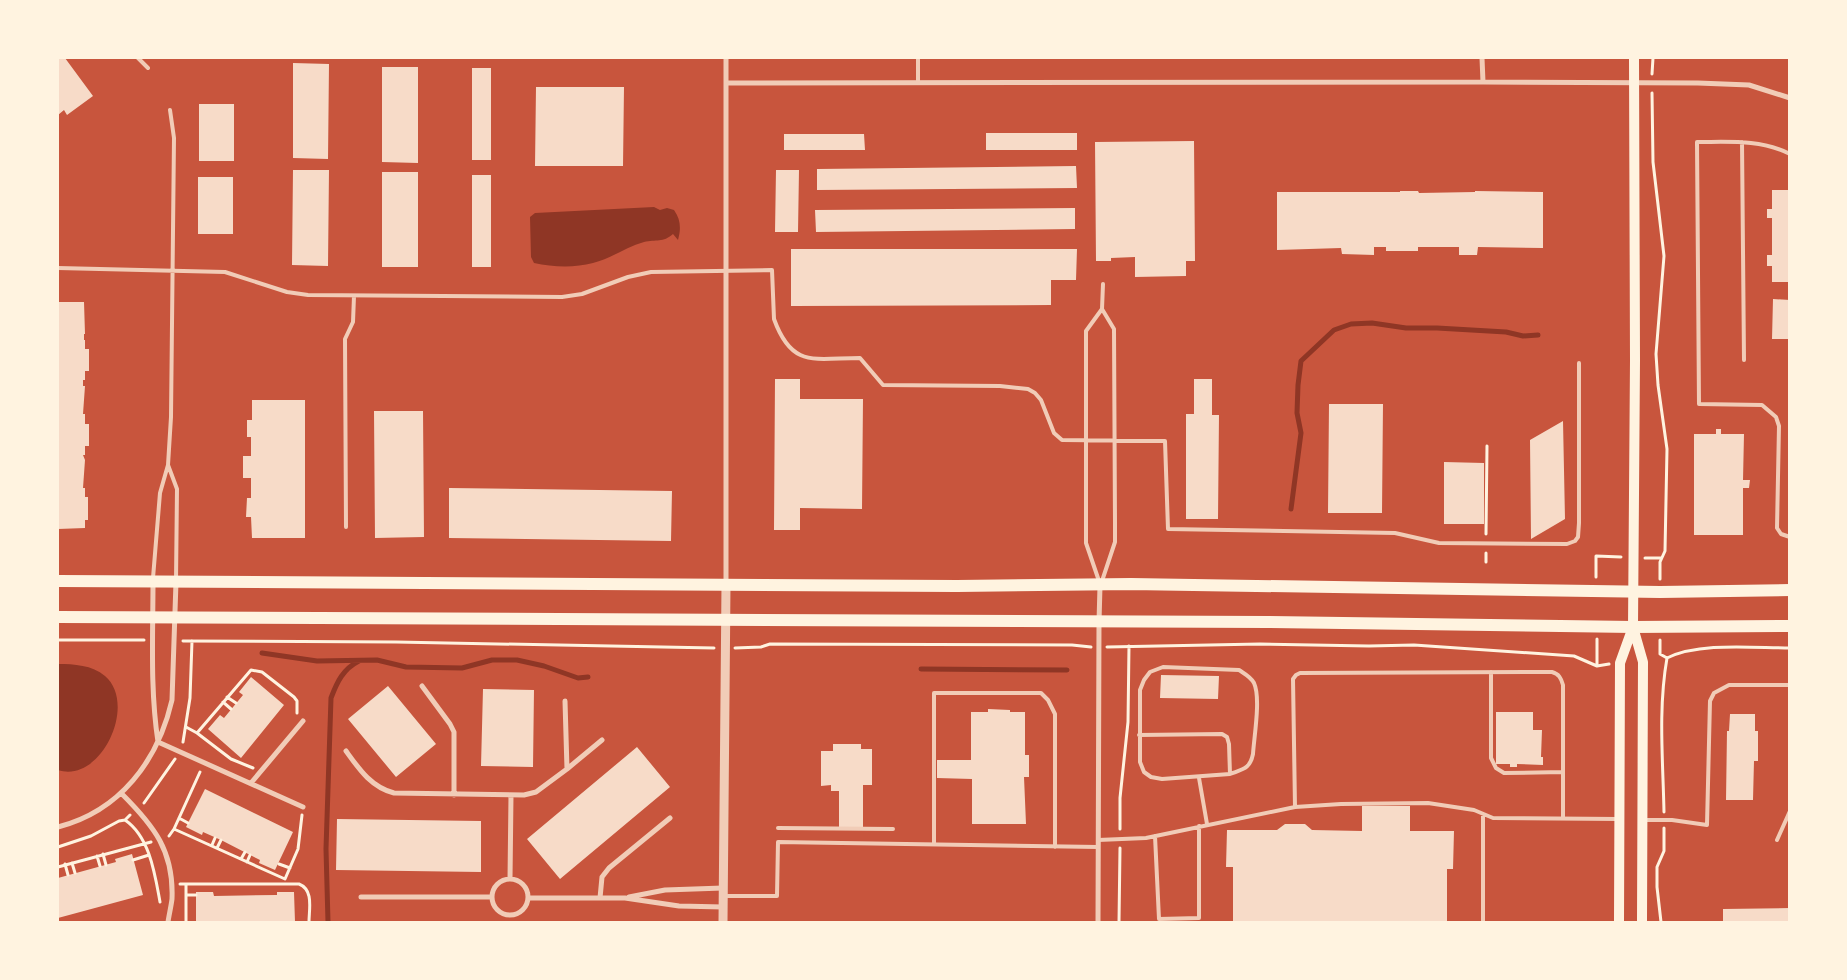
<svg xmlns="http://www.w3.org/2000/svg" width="1847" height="980" viewBox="0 0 1847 980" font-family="Raleway,sans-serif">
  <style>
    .water { fill: #8f3625 }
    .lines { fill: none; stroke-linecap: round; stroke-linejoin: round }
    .stream { stroke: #8f3625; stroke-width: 5 }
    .building { fill: #f7dbc8 }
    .path { stroke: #fff3e0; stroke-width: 3 }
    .service { stroke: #f1ccb7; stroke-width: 4 }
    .minor { stroke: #f1ccb7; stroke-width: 5 }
    .tertiary { stroke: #f1ccb7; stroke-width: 9 }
    .secondary { stroke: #fff3e0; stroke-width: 10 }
    .primary { stroke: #fff3e0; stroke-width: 12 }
  </style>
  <rect width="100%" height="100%" fill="#c8553d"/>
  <!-- water -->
  <path class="water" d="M654,207L660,210L667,208L674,210C681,220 681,229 678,240L673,234C663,243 656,239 644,242C626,247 610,259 593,263C574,268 553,267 534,263L531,257L530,217L535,213Z
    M58,664C74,664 92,665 105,676C138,704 101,784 58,770Z"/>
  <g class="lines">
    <!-- stream -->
    <path class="stream" d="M1291,509L1301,433L1297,413L1298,385L1301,361L1334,330L1351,324L1372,323L1406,328H1437L1506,332L1523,336L1538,335
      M262,653L317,661L377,660L406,667L462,668L492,660H517L544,666L578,678L588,677
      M921,669L1067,670
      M328,922L326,849L331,698C337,682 343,669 359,661"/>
  </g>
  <!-- building -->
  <path class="building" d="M58,58H65L93,96L67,115L64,110L58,115Z
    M293,63L329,64L328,159L293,158Z
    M382,67H418V163L382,162Z
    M472,68H491V160H472Z
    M536,87H624L623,166H535Z
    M199,104H234V161H199Z
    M986,133H1077V150H986Z
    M784,134H864L865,150H784Z
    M1194,141L1195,261H1186V276L1135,277V257L1111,258V261H1096L1095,142Z
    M1076,166L1077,188L817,190V169Z
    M293,170H329L328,266L292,265Z
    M776,170H799L798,232H775Z
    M382,172H418V267H382Z
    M472,175H491V267H472Z
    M198,177H233V234H198Z
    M1772,190H1790V282H1772V266H1767V255H1772V218H1767V209H1772Z
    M1400,191H1418L1419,193L1475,192V191L1543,192V248L1478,247L1477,255H1459V247H1418V251H1386V247H1374V255L1342,254L1341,248L1277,250V192H1400Z
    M1075,208V229L816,232L815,210Z
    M791,249H1077L1076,280H1051V305L791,306Z
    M1773,299L1790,300V339H1772Z
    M58,302H84L85,334H84V340H85V349H89V371H85V380H83V386H85L83,414H85V424H89V446H85V455H83L85,460L83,488H85V497H88V520H85V528L58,529Z
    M775,379H800V399H863L862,509L800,508V530H774Z
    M1194,379H1212V415H1219L1218,519H1186V414H1194Z
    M252,400H305V538H252L251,517H246L247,498H251V478H243V456H251V437H247V420H252Z
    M1329,404H1383L1382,513H1328Z
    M374,411H423L424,537L375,538Z
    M1563,421L1565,519L1531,539L1530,440Z
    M1716,429H1721V434H1744L1743,480H1750L1749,488H1743V535H1694V434H1716Z
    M1444,462L1484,463V524H1444Z
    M449,488L672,491L671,541L449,538Z
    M1161,675L1219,676L1218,699L1160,698Z
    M251,677L284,705L241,758L208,729L220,715L224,718L243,695L239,692Z
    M388,686L436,744L396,777L348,719Z
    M483,689L534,690L533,767L481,766Z
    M988,709L1010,710V712H1025V755H1029V777H1024L1026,824H972V779L937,778V760H971V712H988Z
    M1496,712H1533V730H1542L1541,757H1543V765L1517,764V767H1510V764H1496Z
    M1730,714H1755V731H1758V761H1754L1753,800H1726L1727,731H1729Z
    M833,744H861V749H872V785H863V830H839V791H831V785L821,786V751H833Z
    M637,747L670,787L560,879L527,839Z
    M205,789L293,832L275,870L259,863L260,860L221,840L203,832L202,835L186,827Z
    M1362,806H1410V831H1454L1453,869H1447V922H1233V867H1226L1227,830H1277L1285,824H1305L1312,830L1362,831Z
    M337,819L481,821V872L336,870Z
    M132,854L143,895L58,918V878L116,862L115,859Z
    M196,892H213L214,896L277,895V892H294L295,922H196Z
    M1790,908V922H1723V909Z"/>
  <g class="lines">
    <!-- path -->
    <path class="path" d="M1652,74L1653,58
      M1652,93L1653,162L1664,256L1656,354L1658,385L1667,449L1665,551L1660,562V579
      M1486,534L1487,446
      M1486,553V562
      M1645,558H1661
      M1596,577V556L1621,557
      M1597,639V666L1609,664
      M58,640H144
      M1660,640V654L1667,658C1658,709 1663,761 1664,812
      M183,641L396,642L714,648
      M1107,647L1260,644L1369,646L1414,645L1574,656L1597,666
      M735,648L761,647L770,644L1072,645L1091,647
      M1667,658C1700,642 1753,648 1790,648
      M227,697L236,703
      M223,702L231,709
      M186,727L197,733L231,759L253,768
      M197,733L251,670L262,672L294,697L297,701V713
      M183,742L190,698L192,641
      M144,803L175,759
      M179,818L188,823
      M125,820C150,837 155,875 160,902
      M174,829L285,879L298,849L302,815
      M1120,829V798L1128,722L1129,646
      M169,836L174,829L200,772
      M212,845L215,838
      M58,847L91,836L119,821L125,820L130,815
      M217,848L221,840
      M103,854L106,865
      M97,856L100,866
      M241,859L245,852
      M133,860L149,855
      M247,862L250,855
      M72,863L75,873
      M65,864L68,875
      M279,864L290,868
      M58,867L151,842
      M180,884H299C314,890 309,909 309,922
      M186,884V922
      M186,895H196
      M1119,922L1120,848
      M1661,922L1657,887V867L1664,851V828"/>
    <!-- service -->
    <path class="service" d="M138,58L148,68
      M918,58V82
      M1742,142L1744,360
      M1790,154C1760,139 1729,142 1697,142L1699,404L1762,405L1776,417L1779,426L1777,528L1781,534L1790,537
      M58,268L225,272L287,292L308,295L562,297L582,294L628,277L651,272L772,270L774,319C792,369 815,358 860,358L883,385L1000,386L1028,389L1035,393L1041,400L1054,433L1062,440L1165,441L1168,529L1395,533L1439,543L1567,544L1575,541L1578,537L1579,523V363
      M168,465L177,489L176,581
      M346,527L345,339L353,322L354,296
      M153,578L160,493L168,465L171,417L174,138L170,110
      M1099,581L1086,543V331L1102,309L1103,284
      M1102,581L1115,542V523L1114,329L1102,309
      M1491,672V758L1496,768L1504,773L1563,772
      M1139,735L1222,734L1227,737L1229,744L1230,774L1162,779L1151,777L1144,772L1140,762V690L1144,680L1150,672L1163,667L1239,670C1245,674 1251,677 1254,683C1261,698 1254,737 1253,754C1250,769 1243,769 1230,774
      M1199,778L1207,824
      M1295,807L1293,679L1296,675L1300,673L1552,672C1559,674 1561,678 1563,685V819
      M1643,820H1672L1707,825L1710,701L1714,693L1729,685H1790
      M778,828L893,829
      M1155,836L1159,919L1199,918V826
      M1098,840L1146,838L1295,807L1341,804L1428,803L1474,810L1493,818L1618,819
      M1777,840L1790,811
      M934,844V693H1041L1048,700L1055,714V847
      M725,896H777L778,842L1098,847
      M1483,922V814"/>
    <!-- minor -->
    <path class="minor" d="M1482,58L1483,82
      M726,83L1483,82L1698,83L1749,85L1790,98
      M153,582C153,636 150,689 158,742
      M726,584V58
      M422,686L450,724L454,732V795
      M158,742L303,807
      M346,751C359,769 371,787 394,793L524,795L536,792L567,769L565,701
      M567,769L602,740
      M251,783L303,721
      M122,794C154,826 174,851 172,899C171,907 169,915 168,922
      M58,827C120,811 158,761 172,700L176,582
      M492 897a18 18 0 1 1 36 0a18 18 0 1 1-36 0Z
      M510,879L511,795
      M361,897H491
      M629,897L665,890L723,888
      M528,898H625L679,906L723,907
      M600,898L602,877L609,868L670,818
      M1098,922L1099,622L1100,586"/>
    <!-- tertiary -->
    <path class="tertiary" d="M723,922L726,584"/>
    <!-- secondary -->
    <path class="secondary" d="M1634,58L1635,360L1633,627L1643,662L1642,922
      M1619,922L1620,663L1633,627"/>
    <!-- primary -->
    <path class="primary" d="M58,581L957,586L1131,584L1660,592L1790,590
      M58,617L1268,622L1633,627L1790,626"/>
  </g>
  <!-- border -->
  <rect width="1847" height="980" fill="none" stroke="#fff3e0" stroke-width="118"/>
</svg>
